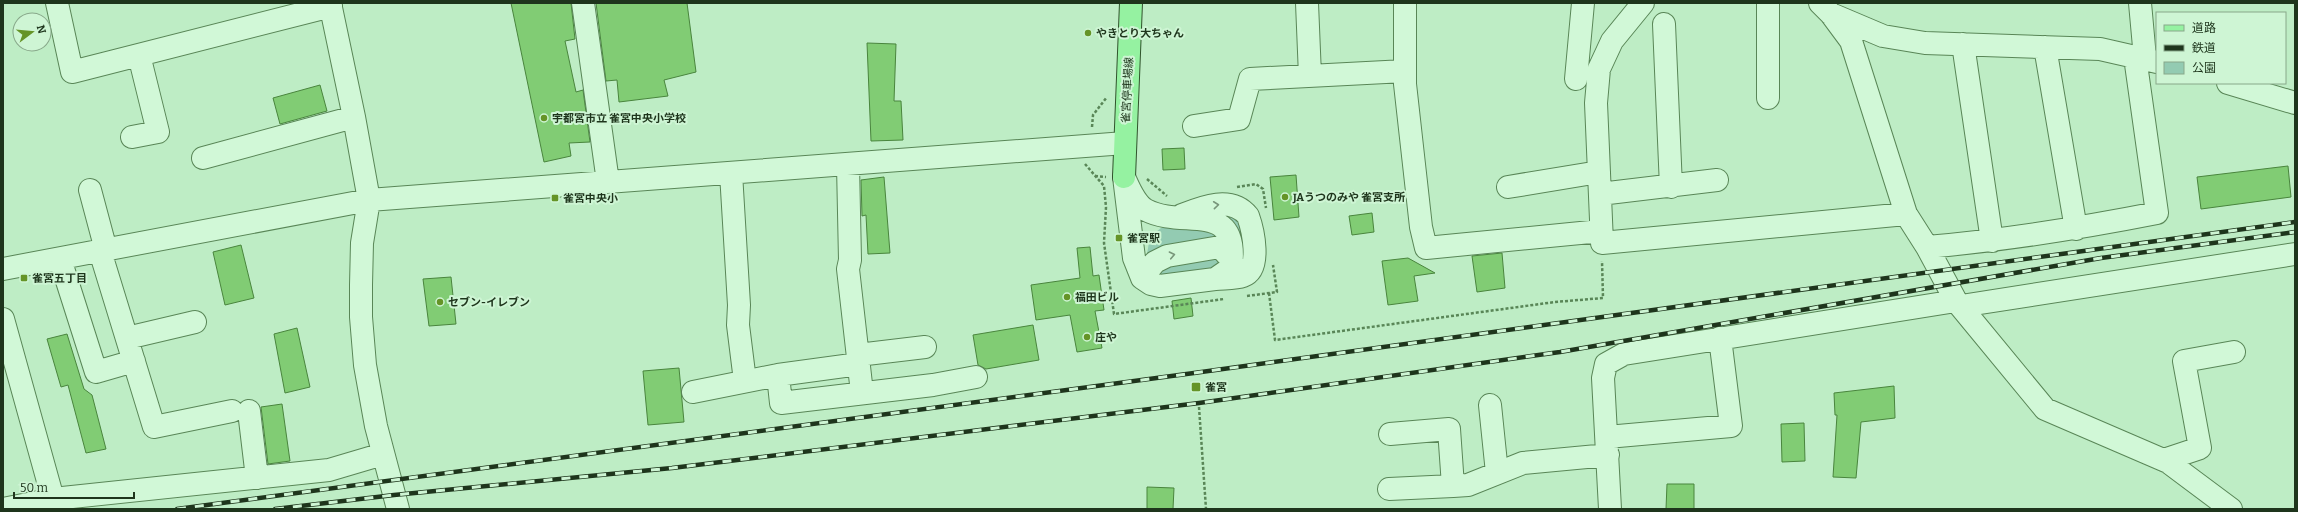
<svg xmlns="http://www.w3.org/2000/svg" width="2298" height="512" viewBox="0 0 2298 512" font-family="Bitter,'Noto Sans JP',serif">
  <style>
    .green { fill: #93cbb2 }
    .building { fill: #81cc74; stroke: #49853d }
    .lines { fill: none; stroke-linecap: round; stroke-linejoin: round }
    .minor-casing { stroke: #598657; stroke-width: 24 }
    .major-casing { stroke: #30532c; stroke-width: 24 }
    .path { stroke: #598657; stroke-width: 2.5; stroke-dasharray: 3 2; stroke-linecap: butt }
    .minor { stroke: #d1f8d7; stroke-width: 22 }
    .major { stroke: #95f2a1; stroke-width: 22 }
    .rail-casing { stroke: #1e351c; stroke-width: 4.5 }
    .rail { stroke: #cef5d4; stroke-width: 3; stroke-dasharray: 9; stroke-linecap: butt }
    .oneway { stroke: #78967a }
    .poi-dot { fill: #659427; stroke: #cef5d4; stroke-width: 1.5 }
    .labels { text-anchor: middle; stroke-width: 4; stroke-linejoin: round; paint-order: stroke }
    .poi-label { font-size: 11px; font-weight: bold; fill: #1e351c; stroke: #cef5d4; text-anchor: start }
    .street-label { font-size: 11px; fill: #1e351c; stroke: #cef5d4 }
  </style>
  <rect width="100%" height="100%" fill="#beedc5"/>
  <!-- green -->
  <path class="green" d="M1214,213L1243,217L1247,267Z
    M1173,226L1212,233L1216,236V239L1149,256L1147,254L1150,237L1161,228Z
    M1213,255L1221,260L1213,270L1163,277L1160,274L1164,265Z"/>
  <!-- building -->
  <path class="building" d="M511,3H571L575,39L565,41L576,92L583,90L590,142L569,143L571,156L544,162Z
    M596,3H687L696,72L664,80L668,96L619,102L617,80L606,81Z
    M867,43L896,44L894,101H901L903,140L871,141Z
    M320,85L327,111L280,124L273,98Z
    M1184,148L1185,169L1163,170L1162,149Z
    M2288,166L2291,197L2201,209L2197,177Z
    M1296,175L1299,217L1274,220L1270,177Z
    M884,177L890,253L868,254L866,215L862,216L861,180Z
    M1372,213L1374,232L1352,235L1349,216Z
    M241,245L254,298L225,305L213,252Z
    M1090,247L1093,276L1099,275L1104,310L1095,311L1102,348L1077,352L1070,315L1036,320L1031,285L1080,278L1077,248Z
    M1502,253L1505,288L1477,292L1472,256Z
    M1408,258L1435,273L1414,276L1418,301L1388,305L1382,261Z
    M451,277L456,324L429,326L423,279Z
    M1191,298L1193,316L1174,319L1172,301Z
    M1033,325L1039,360L986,369L978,365L973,335Z
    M297,328L310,387L285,393L274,334Z
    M67,334L84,389L92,395L106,449L86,453L68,385L61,387L47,339Z
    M679,368L684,422L648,425L643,371Z
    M1894,386L1895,418L1861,422L1856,478L1833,477L1837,415H1835L1834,393Z
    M282,404L290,461L268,464L261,407Z
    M1804,423L1805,461L1782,462L1781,424Z
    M1667,484H1694V509H1666Z
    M1147,487L1174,488L1173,509H1147Z"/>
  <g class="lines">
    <defs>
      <path id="minor" d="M57,3L72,72L331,6
        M330,3L354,117L369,200L362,243L361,285V317L365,365L376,426L398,509
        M583,3L608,182
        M1307,3L1310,76
        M1405,3V84L1421,227L1426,248L1601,231
        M1643,3L1612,41L1599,69L1596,103L1602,243L1906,214
        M1820,3L1831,14L1851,41L1906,214L1927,247L1956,301L2045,409L2168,462L2231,509
        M2140,3L2145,58
        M1831,14L1883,36L1925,43L2100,49L2157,62
        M1664,24L1671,187
        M1963,44L1992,241
        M2045,47L2076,229
        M1576,79L1583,3
        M2228,83L2295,103
        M1768,98V3
        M1194,126L1239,119L1250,79L1405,71
        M132,137L158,132L139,55
        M203,158L354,117
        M848,165L850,260L848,269L862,393
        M731,173L739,305L738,325L745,381
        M1124,177C1129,188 1135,204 1146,210C1184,230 1240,198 1231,268L1215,279L1160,286L1151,284L1142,278L1134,258Z
        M1508,187L1599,172
        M90,190L106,250
        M1600,194L1717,180
        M1182,215C1202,207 1231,195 1248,216C1253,230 1262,269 1243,276C1235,279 1224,278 1215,279
        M1927,247C2005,240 2081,228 2157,213L2135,57
        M100,251L154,427L232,411
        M60,259L96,372L134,361
        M3,269L369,200L1125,143
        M1142,278L1155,262L1167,256L1220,247L1232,260
        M1961,306L2295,254
        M3,319L53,499
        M127,338L195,322
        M858,355L925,347
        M778,375L781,403L933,385L976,377
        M693,392L778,375L859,364
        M1490,405L1497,473
        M249,411L257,478
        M1390,434L1449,429L1453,486L1468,485L1523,463L1608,455
        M1607,437L1731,426L1720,338
        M2164,460L2200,448L2184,361L2234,352
        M1389,489L1453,486
        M3,509L53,499L329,470L383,454
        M1610,509L1603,378L1606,364L1624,354L1956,301"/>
      <path id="major" d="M1124,177L1131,3"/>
    </defs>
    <!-- minor casing -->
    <use href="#minor" class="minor-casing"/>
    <!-- major casing -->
    <use href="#major" class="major-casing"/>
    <!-- path -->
    <path class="path" d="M1092,127L1093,115L1107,97
      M1085,164L1104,186L1106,207L1104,243L1114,314L1224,299
      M1095,176L1106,177
      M1147,179L1167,196
      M1237,187L1256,184L1263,189L1266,208
      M1269,293L1275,340L1555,302L1603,298L1602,261
      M1247,296L1277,292L1273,265
      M1199,407L1206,509"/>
    <!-- minor -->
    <use href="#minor" class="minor"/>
    <!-- major -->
    <use href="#major" class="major"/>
    <defs>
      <path id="rail" d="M177,509L1194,373L2295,222
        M275,509L394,495L672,468L1199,403L1560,352L2101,258L2295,232"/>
    </defs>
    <!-- rail casing -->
    <use href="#rail" class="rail-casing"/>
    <!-- rail -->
    <use href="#rail" class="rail"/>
  </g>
  <!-- one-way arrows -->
  <defs><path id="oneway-chevron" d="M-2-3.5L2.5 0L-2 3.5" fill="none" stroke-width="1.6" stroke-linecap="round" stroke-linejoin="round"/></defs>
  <g class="oneway">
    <use href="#oneway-chevron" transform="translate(1216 205) rotate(-6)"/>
    <use href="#oneway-chevron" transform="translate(1172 255) rotate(-12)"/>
  </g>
  <!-- markers -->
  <g class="poi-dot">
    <circle cx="1088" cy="33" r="4"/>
    <circle cx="544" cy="118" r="4"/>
    <circle cx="1285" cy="197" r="4"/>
    <rect x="551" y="194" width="8" height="8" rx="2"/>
    <rect x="1115" y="234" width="8" height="8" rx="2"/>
    <rect x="20" y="274" width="8" height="8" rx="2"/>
    <circle cx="1067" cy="297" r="4"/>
    <circle cx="440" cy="302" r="4"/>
    <circle cx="1087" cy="337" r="4"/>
    <rect x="1191" y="382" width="10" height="10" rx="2"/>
  </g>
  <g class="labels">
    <!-- poi labels -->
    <g class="poi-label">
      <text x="1096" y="37">やきとり大ちゃん</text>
      <text x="552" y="122">宇都宮市立 雀宮中央小学校</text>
      <text x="1293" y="201">JAうつのみや 雀宮支所</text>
      <text x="563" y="202">雀宮中央小</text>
      <text x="1127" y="242">雀宮駅</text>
      <text x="32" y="282">雀宮五丁目</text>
      <text x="1075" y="301">福田ビル</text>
      <text x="448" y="306">セブン-イレブン</text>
      <text x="1095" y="341">庄や</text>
      <text x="1205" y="391">雀宮</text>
    </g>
    <!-- street labels -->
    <g class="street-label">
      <text transform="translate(1127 90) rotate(-87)" y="4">雀宮停車場線</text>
    </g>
  </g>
  <!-- border -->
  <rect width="2298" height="512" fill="none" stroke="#1e351c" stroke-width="8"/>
  <!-- legend -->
  <rect x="2156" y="12" width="130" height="72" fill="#cef5d4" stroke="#88a88a"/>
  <rect x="2164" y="25" width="20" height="6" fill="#95f2a1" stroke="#88a88a"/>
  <text x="2192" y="32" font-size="12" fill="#1e351c">道路</text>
  <rect x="2164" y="45" width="20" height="6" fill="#1e351c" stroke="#88a88a"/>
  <text x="2192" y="52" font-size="12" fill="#1e351c">鉄道</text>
  <rect x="2164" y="62" width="20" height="12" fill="#93cbb2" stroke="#88a88a"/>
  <text x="2192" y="72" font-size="12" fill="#1e351c">公園</text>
  <!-- north arrow -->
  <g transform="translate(32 32) rotate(74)"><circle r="19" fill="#cef5d4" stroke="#88a88a"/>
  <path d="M0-3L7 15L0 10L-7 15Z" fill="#659427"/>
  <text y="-6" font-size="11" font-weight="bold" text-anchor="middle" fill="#1e351c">N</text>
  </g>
  <!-- scale -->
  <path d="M14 492v6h120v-6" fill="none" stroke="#1e351c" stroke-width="2"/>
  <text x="20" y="492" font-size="12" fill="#1e351c" stroke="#cef5d4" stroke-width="3" paint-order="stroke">50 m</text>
</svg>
